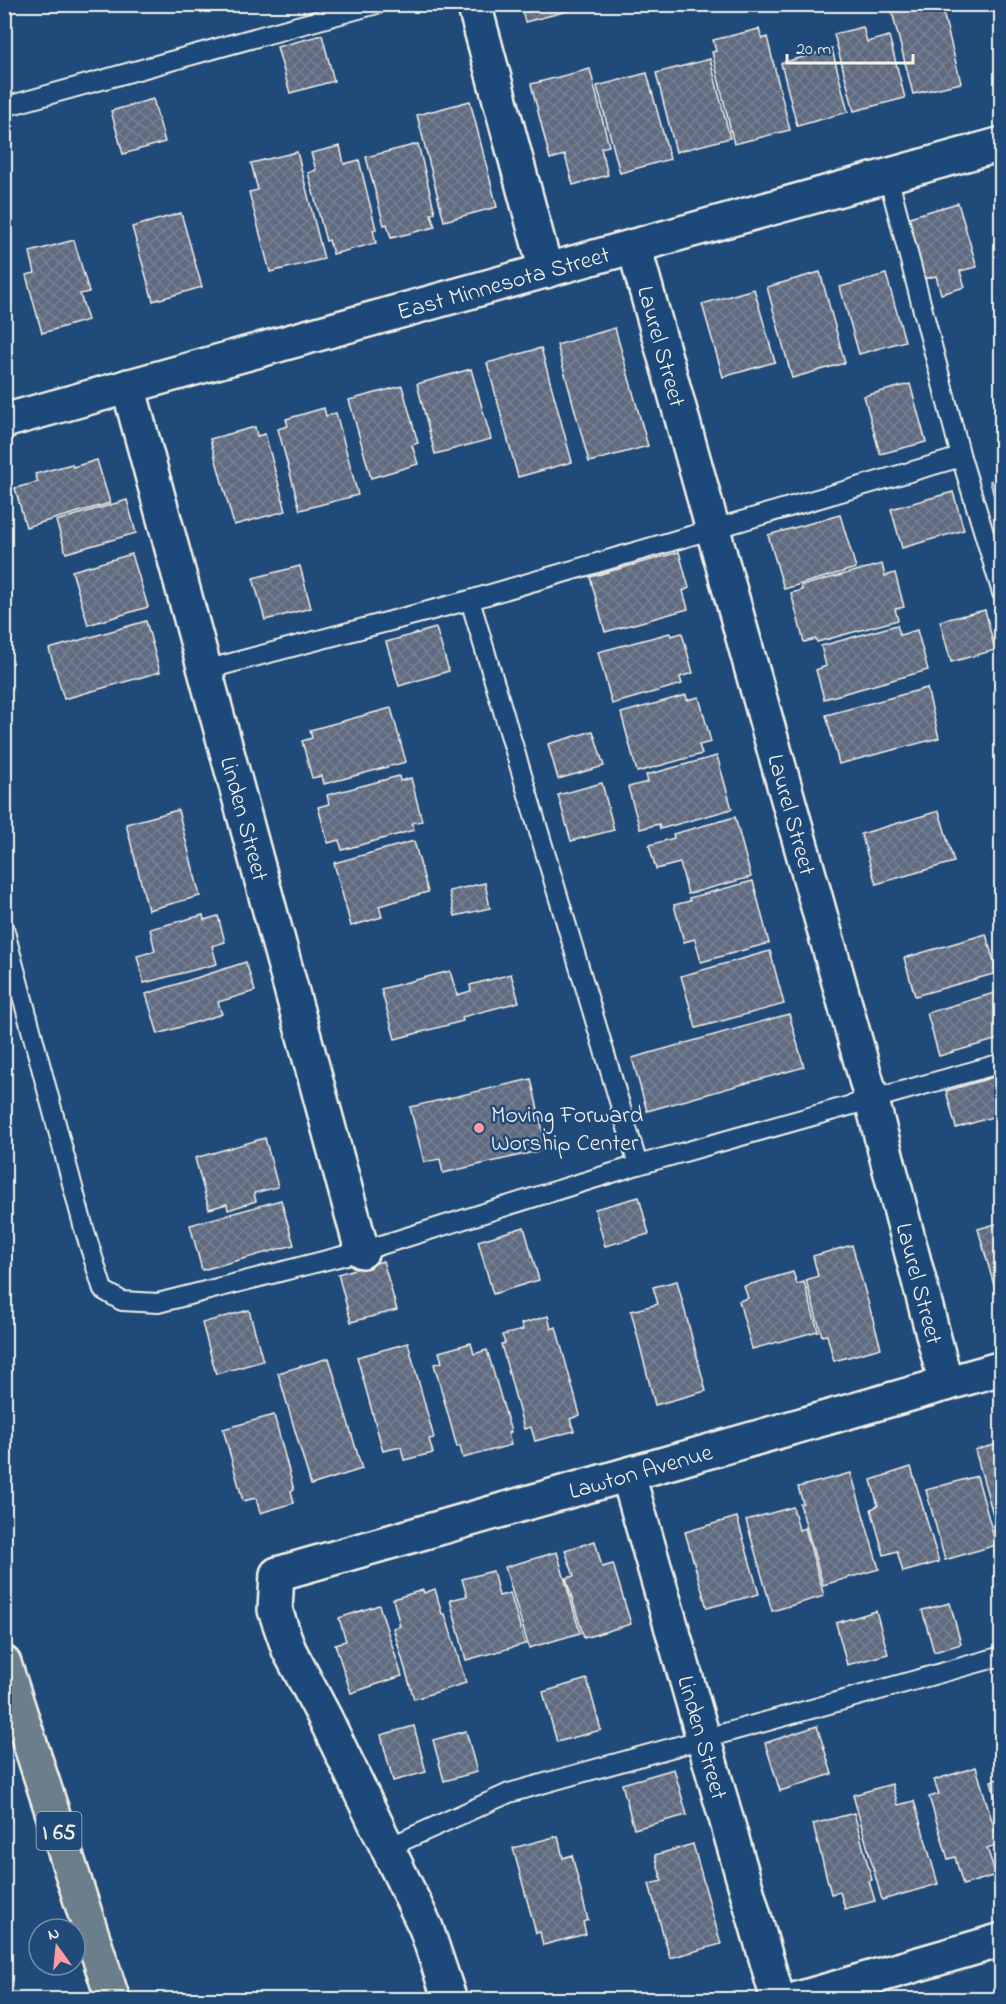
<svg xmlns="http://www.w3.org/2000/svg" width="1006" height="2004" viewBox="0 0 1006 2004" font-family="'Indie Flower',sans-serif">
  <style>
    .building { fill: url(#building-cross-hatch); stroke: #f4f1e8; stroke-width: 1.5 }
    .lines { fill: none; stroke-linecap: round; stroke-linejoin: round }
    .service-casing { stroke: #f4f1e8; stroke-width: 22 }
    .minor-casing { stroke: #f4f1e8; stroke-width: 38 }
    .tertiary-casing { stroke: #f4f1e8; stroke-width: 38 }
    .motorway-casing { stroke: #f4f1e8; stroke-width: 38 }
    .service { stroke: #1f4a7a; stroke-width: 18 }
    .minor { stroke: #1f4a7a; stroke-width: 33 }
    .tertiary { stroke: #1f4a7a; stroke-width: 33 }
    .motorway { stroke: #6b7e8b; stroke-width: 33 }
    .poi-dot { fill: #ff9aa2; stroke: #1f4a7a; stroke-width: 2 }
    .labels { text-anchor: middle; stroke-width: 5; stroke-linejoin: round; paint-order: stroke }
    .shield { fill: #1f4a7a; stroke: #b4bfc7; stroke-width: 1.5 }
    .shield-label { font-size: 22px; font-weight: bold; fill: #f4f1e8 }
    .street-label { font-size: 24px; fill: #f4f1e8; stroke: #1f4a7a }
    .poi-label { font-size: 24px; fill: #f4f1e8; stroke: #1f4a7a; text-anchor: start }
  </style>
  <defs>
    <pattern id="building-cross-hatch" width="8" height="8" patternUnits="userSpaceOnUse" patternTransform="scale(1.5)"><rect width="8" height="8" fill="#606b80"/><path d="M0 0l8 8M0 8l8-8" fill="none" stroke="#778192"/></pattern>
  </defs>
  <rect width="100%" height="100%" fill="#1f4a7a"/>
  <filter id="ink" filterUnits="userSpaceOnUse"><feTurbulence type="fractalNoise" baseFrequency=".0167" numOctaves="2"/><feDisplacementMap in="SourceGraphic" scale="12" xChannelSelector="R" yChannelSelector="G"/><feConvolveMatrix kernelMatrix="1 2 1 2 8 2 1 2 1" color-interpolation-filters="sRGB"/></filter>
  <g filter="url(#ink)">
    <!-- building -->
    <path class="building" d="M520,4H567L568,11L525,22Z
      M890,4H941L961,83L913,94Z
      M863,27L867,42L889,36L905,98L854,111L834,34Z
      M759,29L762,39L767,37L790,130L734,144L712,52L716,51L713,40Z
      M322,35L334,81L290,93L277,47Z
      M832,49L848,112L797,126L781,63Z
      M710,59L730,138L676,152L656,73Z
      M590,69L609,146L601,148L608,175L573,185L565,155L550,159L531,84Z
      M647,73L670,159L620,173L597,86Z
      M153,99L165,142L123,154L111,111Z
      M470,101L497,207L444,221L417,115Z
      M418,144L435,213L431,214L435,227L391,238L387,224L384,225L366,157Z
      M340,146L344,164L359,160L376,229L373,230L376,243L333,254L329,240L326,241L308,173L316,170L311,153Z
      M297,152L324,259L270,272L249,192L258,190L251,163Z
      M958,203L977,267L960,271L965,287L941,294L936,276L924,279L906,218Z
      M181,213L202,287L153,301L132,227Z
      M74,240L89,292L80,294L88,320L42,333L26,275L35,273L30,252Z
      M820,272L845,363L792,378L767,287Z
      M886,274L905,341L859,354L840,287Z
      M754,289L775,362L723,377L702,304Z
      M615,328L648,446L589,462L557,345Z
      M541,348L572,462L518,477L487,363Z
      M471,369L491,439L435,454L417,384Z
      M910,384L926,442L880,454L864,396Z
      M402,386L418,443L412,445L418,464L371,478L349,400Z
      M324,408L326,416L336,413L358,495L300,510L278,429L288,426L286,419Z
      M255,427L257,436L265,434L286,511L234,525L210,439Z
      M97,460L110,503L26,527L15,488L38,482L35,474L72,464L73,467Z
      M1002,478V527L990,481Z
      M953,492L964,530L902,548L891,509Z
      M127,500L136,533L66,553L56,521Z
      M840,515L856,568L784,589L768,535Z
      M679,552L689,588L683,591L688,609L605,632L590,577Z
      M132,554L148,607L88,625L72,571Z
      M882,564L885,576L895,573L904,607L895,609L898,620L817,642L816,639L804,642L791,593L802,590L801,586Z
      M300,566L311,608L265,620L253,578Z
      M985,610L995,650L951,662L940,621Z
      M146,621L160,672L64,699L49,649Z
      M897,625L900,635L917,630L928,670L824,699L816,670L826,666L821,646Z
      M436,628L449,671L399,686L386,642Z
      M670,633L671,636L682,633L693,673L680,677L682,684L612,704L598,652Z
      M927,688L939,738L839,764L826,715Z
      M686,695L687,700L699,697L711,742L699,745L702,754L637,772L621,713Z
      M391,708L406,762L324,784L322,776L312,778L302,741L312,738L310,730Z
      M593,731L604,766L558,779L548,744Z
      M717,756L732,809L660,829L659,824L640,829L628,787L648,782L646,775Z
      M399,776L400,781L411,778L422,821L412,823L414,830L342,850L339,840L328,843L318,807L329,804L327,795Z
      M602,783L614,830L571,841L558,795Z
      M178,810L200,896L148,910L126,824Z
      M939,811L954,862L876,884L861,834Z
      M735,817L751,877L688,894L680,863L656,869L649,845L674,838L673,834Z
      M414,841L428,892L379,906L382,917L351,926L334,863Z
      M753,881L769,943L701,962L695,939L684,942L674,905L690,901L689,898Z
      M485,883L490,908L455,916L449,891Z
      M203,915L204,920L218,916L225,942L212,946L217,964L144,983L137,956L155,951L150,929Z
      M986,934L997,973L915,996L904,958Z
      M770,951L784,1004L696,1028L681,976Z
      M246,962L255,991L218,1002L222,1014L158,1034L146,994Z
      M450,971L457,995L471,991L470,985L511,974L519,1002L462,1017L463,1021L395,1039L381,989Z
      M998,992L1002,1001V1038L939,1056L927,1013Z
      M789,1014L804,1067L647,1111L632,1058Z
      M994,1077L1002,1104V1114L956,1128L946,1091Z
      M531,1079L547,1149L443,1173L440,1159L424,1162L410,1107Z
      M265,1138L278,1187L254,1193L256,1201L228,1210L227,1204L209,1209L195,1158Z
      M639,1197L649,1234L605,1246L595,1209Z
      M281,1200L294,1245L202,1270L190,1225Z
      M1002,1222V1294L997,1296L978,1229Z
      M524,1227L539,1280L493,1294L478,1241Z
      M852,1245L881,1348L834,1361L827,1335L822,1336L806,1280L818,1276L813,1256Z
      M383,1261L397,1310L351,1322L338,1274Z
      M793,1272L797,1284L804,1282L818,1331L752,1349L739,1301L748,1298L744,1286Z
      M677,1281L706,1391L655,1405L631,1311L658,1304L653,1287Z
      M249,1310L263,1361L216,1374L202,1323Z
      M548,1316L551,1329L556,1327L580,1415L570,1419L574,1431L535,1441L531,1427L524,1429L501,1344L505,1343L502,1335L523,1330L521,1324Z
      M408,1343L434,1438L429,1439L433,1453L404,1460L401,1447L383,1451L357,1357Z
      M471,1343L474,1354L487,1350L511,1432L508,1433L511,1445L463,1458L460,1446L457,1447L434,1364L442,1362L439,1352Z
      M329,1358L362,1469L311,1485L278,1373Z
      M274,1415L294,1490L291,1491L294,1503L260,1513L256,1498L243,1501L223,1429Z
      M1002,1443V1527L997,1529L975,1450Z
      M911,1467L939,1562L903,1572L897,1551L884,1555L871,1509L878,1506L871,1480Z
      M851,1473L879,1569L823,1585L800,1504L803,1503L798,1487Z
      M977,1476L996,1545L945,1560L926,1490Z
      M793,1507L799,1530L805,1528L824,1596L772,1611L746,1520Z
      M737,1517L759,1594L707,1608L685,1532Z
      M595,1541L602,1567L613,1564L631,1624L584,1638L566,1578L574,1576L565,1550Z
      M557,1552L580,1633L529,1648L505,1567Z
      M493,1571L499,1596L510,1593L525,1644L466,1660L450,1600L467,1596L462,1579Z
      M435,1589L442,1614H445L466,1683L414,1699L393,1628L400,1626L393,1599L423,1590L424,1593Z
      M950,1603L961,1644L934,1652L922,1610Z
      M379,1605L402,1676L351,1693L335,1644L346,1641L339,1618Z
      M876,1611L888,1654L847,1665L836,1623Z
      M587,1679L601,1730L557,1742L543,1692Z
      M414,1726L426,1772L393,1781L381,1735Z
      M817,1726L832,1774L780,1791L765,1743Z
      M466,1731L477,1772L444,1781L433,1740Z
      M976,1767L999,1844L987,1848L996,1875L963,1885L955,1857L948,1859L929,1797L939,1794L934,1780Z
      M674,1769L687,1815L634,1829L622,1784Z
      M1002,1778V1822L991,1781Z
      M892,1784L898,1805L914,1801L938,1884L882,1900L853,1795Z
      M854,1813L872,1880L869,1881L875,1901L845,1909L840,1892L831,1894L813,1824Z
      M558,1836L563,1858L572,1855L588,1920L583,1922L586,1934L543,1945L540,1932L536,1933L513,1848Z
      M693,1844L721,1944L670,1958L649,1884L662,1881L655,1855Z"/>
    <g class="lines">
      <defs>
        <path id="service" d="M4,107L377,4
          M888,176L961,457L1002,593
          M205,670L470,600
          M4,928L83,1225L103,1290L122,1301L158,1303L362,1251L638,1165L1002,1063
          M638,1165L470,600L961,457
          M387,1848L509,1793L1002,1656"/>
        <g id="minor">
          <path d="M474,4L546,271"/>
          <path id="s1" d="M634,246L872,1101L946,1384"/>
          <path id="s2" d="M128,386L362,1251"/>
          <path id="s3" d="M628,1475L778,2000"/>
          <path id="s4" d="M450,2000L426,1928L325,1718L289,1650L275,1610L277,1574L1002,1368"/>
          <path d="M794,2000L1002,1940"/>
        </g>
        <g id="tertiary">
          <path id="s5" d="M4,421L1002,144"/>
        </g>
        <path id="motorway" d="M4,1663L113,2000"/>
      </defs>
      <!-- service casing -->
      <use href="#service" class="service-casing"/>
      <!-- minor casing -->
      <use href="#minor" class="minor-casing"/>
      <!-- tertiary casing -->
      <use href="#tertiary" class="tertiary-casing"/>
      <!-- motorway casing -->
      <use href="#motorway" class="motorway-casing"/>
      <!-- service -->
      <use href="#service" class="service"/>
      <!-- minor -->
      <use href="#minor" class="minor"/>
      <!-- tertiary -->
      <use href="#tertiary" class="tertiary"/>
      <!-- motorway -->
      <use href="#motorway" class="motorway"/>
    </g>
  </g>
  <!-- markers -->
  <circle class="poi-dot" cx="479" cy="1128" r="6"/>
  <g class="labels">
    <!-- shield labels -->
    <rect class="shield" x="36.5" y="1812" width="45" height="38" rx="4.5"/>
    <g class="shield-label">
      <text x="59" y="1839">I 65</text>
    </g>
    <!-- street labels -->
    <g class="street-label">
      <text dy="8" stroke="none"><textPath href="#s5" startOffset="518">East Minnesota Street</textPath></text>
      <text dy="8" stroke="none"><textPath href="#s1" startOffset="104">Laurel Street</textPath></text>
      <text dy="8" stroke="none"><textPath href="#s1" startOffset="590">Laurel Street</textPath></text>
      <text dy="8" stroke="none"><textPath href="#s2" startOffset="448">Linden Street</textPath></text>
      <text dy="8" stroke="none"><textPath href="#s1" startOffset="1076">Laurel Street</textPath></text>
      <text dy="8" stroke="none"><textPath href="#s4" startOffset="842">Lawton Avenue</textPath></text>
      <text dy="8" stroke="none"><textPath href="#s3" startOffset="273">Linden Street</textPath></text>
    </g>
    <!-- poi labels -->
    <g class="poi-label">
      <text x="491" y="1122">Moving Forward<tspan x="491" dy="28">Worship Center</tspan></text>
    </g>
  </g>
  <!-- margin -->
  <rect width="1006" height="2004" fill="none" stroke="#1f4a7a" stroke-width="24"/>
  <rect x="12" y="12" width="982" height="1980" fill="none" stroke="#f4f1e8" stroke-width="2" filter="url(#ink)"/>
  <!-- north arrow -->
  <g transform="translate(57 1947) rotate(345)"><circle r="28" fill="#1f4a7a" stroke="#748da6" stroke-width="1.5"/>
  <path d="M0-4.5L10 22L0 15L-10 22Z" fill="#ff9aa2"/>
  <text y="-9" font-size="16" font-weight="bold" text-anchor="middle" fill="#f4f1e8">N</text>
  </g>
  <!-- scale -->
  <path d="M787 54v9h126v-9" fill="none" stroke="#f4f1e8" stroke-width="3"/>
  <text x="796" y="54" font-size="18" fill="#f4f1e8" stroke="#1f4a7a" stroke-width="4.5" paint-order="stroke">20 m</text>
</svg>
